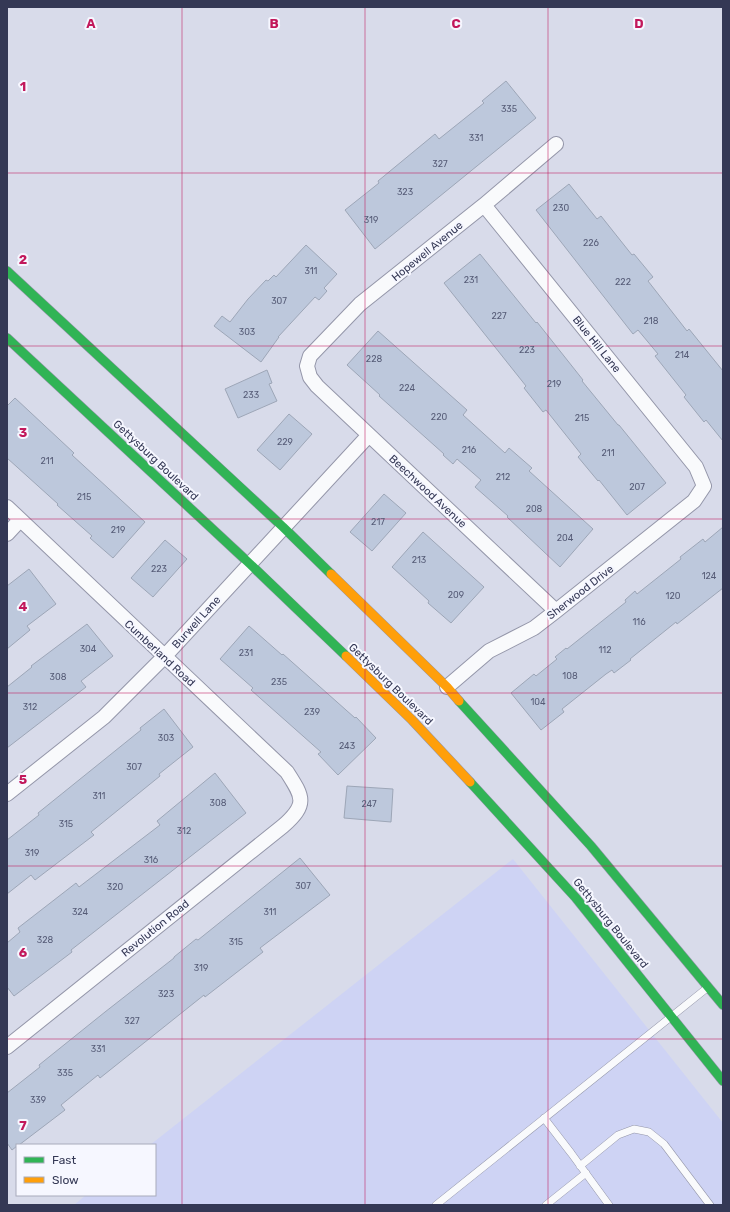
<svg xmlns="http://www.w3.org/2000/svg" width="730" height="1212" viewBox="0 0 730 1212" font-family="Rubik,sans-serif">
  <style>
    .built { fill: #ced3f4 }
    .building { fill: #bdc8dc; stroke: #9da6b7 }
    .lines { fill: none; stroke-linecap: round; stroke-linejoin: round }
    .lane-casing { stroke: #9496a9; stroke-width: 8 }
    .street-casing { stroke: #9496a9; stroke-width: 16 }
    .fast-casing { stroke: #9496a9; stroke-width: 10 }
    .slow-casing { stroke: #9496a9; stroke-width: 10 }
    .lane { stroke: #f9fafc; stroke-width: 7 }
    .street { stroke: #f9fafc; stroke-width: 14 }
    .fast { stroke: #30b455; stroke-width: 9 }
    .slow { stroke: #ff9f0a; stroke-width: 9 }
    .grid { fill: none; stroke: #c2185b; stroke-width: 1; stroke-opacity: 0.55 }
    .labels { text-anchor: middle; stroke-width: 4; stroke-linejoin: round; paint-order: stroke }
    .number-label { font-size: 9px; fill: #565c77 }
    .street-label { font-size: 11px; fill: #343855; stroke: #f6f7ff }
    .grid-label { font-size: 13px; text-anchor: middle; font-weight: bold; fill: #c2185b; stroke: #f6f7ff; stroke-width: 4; stroke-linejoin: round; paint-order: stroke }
  </style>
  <rect width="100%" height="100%" fill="#d8dbea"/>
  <!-- built -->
  <path class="built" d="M513,859L723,1123V1205H74L86,1195H155V1145H150Z"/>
  <!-- building -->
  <path class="building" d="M506,81L536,118L375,249L345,210L379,183L378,181L435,134L439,139L484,103L482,101Z
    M569,184L597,219L601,216L632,255L634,254L653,277L648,281L687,331L689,329L723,371V441L706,420L704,422L684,397L686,395L655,356L658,354L638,330L633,334L536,210Z
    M306,245L337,274L324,288L327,291L319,300L315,297L278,337H279L261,362L214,326L222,316L230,322L248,299L266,280L268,281L274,275L276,277Z
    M480,254L536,323L537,322L564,356L583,380L582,381L618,425H619L666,483L627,515L599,480L598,481L578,457L581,454L546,410L543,412L524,388L526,386L444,283Z
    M378,331L467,410L463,415L505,453L509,448L532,468L529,471L593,529L560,567L507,517L508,516L475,487L481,480L457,459L453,464L443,455L444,454L379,396L380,395L347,365Z
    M267,370L272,383L269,384L277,401L238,418L225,389Z
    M15,398L74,453L72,455L145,522L113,558L90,538L92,536L57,505L58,504L7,458V406Z
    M289,414L312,434L280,470L257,450Z
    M384,494L406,513L372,551L350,532Z
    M723,527V588L677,624L676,622L630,659L631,660L614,673L612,670L606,674L562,709L564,712L541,730L511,693L534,674L536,676L557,659L555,657L566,648L567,649L626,602L625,600L635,591L637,594L681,559L680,557L703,539L705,542Z
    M423,532L484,587L451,623L428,603L429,601L392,567Z
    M165,540L187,559L153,597L131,578Z
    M29,569L56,604L27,626L30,630L7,649V586Z
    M87,624L113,656L81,681L86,687L7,748V687L32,667L31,666Z
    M249,626L282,655L283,654L355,718L356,717L376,738L338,775L318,754L321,752L251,690L253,688L220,659Z
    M164,709L193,747L159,774L160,776L91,832L94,835L35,880L31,875L7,894V840L39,815L38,813L141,730L140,728Z
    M215,773L246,813L71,950L72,952L14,996L7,987V943L20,932L18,928L76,883L79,887L160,825L157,821Z
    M347,786L393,789L391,822L344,818Z
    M300,858L330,895L260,948L263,952L205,997L204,995L100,1078L98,1075L61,1105L65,1110L19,1145H17V1146L12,1150L7,1143V1093L40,1067L39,1065L105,1012L174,958V957L196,939L198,940Z"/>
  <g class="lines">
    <defs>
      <path id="lane" d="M544,1118L571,1153L609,1205
        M580,1166L618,1135L634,1129L649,1132L664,1144L710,1205
        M436,1205L707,988
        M546,1205L586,1173"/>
      <path id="street" d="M556,144L484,205L360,304L310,356L307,366L310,377L317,386L556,611
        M7,507L287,772C303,797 308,804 283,826L7,1047
        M7,534L20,520
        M447,687L489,651L534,628L556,611L694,501L704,486L696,467L484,205
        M7,794L104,717L164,657L369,435"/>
      <path id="fast" d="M7,271L283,527L331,574
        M7,338L250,564L346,656
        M459,701L591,846L723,1005
        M470,782L576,898L723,1081"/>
      <path id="slow" d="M331,574L447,687L459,701
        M346,656L412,720L470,782"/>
    </defs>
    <!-- lane casing -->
    <use href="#lane" class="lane-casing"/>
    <!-- street casing -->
    <use href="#street" class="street-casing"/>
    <!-- fast casing -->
    <use href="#fast" class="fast-casing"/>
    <!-- slow casing -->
    <use href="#slow" class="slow-casing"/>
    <!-- lane -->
    <use href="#lane" class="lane"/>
    <!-- street -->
    <use href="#street" class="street"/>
    <!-- fast -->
    <use href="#fast" class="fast"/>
    <!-- slow -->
    <use href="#slow" class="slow"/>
  </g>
  <!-- grid -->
  <path class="grid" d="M182,7V1205M365,7V1205M548,7V1205M7,173H723M7,346H723M7,519H723M7,693H723M7,866H723M7,1039H723"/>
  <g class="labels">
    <!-- number labels -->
    <g class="number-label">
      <text x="509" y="112">335</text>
      <text x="476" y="141">331</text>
      <text x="440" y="167">327</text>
      <text x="405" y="195">323</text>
      <text x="561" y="211">230</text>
      <text x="371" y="223">319</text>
      <text x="591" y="246">226</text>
      <text x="311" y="274">311</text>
      <text x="471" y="283">231</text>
      <text x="623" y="285">222</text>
      <text x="279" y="304">307</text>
      <text x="499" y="319">227</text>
      <text x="651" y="324">218</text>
      <text x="247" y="335">303</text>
      <text x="527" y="353">223</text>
      <text x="682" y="358">214</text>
      <text x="374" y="362">228</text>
      <text x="554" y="387">219</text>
      <text x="407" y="391">224</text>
      <text x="251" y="398">233</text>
      <text x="439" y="420">220</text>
      <text x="582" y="421">215</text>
      <text x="285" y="445">229</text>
      <text x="469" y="453">216</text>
      <text x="608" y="456">211</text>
      <text x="47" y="464">211</text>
      <text x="503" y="480">212</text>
      <text x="637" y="490">207</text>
      <text x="84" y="500">215</text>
      <text x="534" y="512">208</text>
      <text x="378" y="525">217</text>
      <text x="118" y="533">219</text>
      <text x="565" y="541">204</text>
      <text x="419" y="563">213</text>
      <text x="159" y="572">223</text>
      <text x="709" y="579">124</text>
      <text x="456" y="598">209</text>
      <text x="673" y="599">120</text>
      <text x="639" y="625">116</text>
      <text x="88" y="652">304</text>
      <text x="605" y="653">112</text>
      <text x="246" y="656">231</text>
      <text x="570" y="679">108</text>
      <text x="58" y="680">308</text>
      <text x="279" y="685">235</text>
      <text x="538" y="705">104</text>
      <text x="30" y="710">312</text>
      <text x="312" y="715">239</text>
      <text x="166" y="741">303</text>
      <text x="347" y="749">243</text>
      <text x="134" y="770">307</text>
      <text x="99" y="799">311</text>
      <text x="218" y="806">308</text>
      <text x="369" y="807">247</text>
      <text x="66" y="827">315</text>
      <text x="184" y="834">312</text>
      <text x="32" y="856">319</text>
      <text x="151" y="863">316</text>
      <text x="303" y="889">307</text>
      <text x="115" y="890">320</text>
      <text x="80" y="915">324</text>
      <text x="270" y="915">311</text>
      <text x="45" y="943">328</text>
      <text x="236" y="945">315</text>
      <text x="201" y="971">319</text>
      <text x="166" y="997">323</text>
      <text x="132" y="1024">327</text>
      <text x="98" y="1052">331</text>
      <text x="65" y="1076">335</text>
      <text x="38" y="1103">339</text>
    </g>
    <!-- street labels -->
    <g class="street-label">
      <text transform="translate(427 251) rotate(-39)" y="4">Hopewell Avenue</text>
      <text transform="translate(597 344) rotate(51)" y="4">Blue Hill Lane</text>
      <text transform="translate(156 460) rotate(43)" y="4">Gettysburg Boulevard</text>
      <text transform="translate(428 491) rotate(43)" y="4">Beechwood Avenue</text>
      <text transform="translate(580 592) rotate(-38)" y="4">Sherwood Drive</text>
      <text transform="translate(196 622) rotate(-48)" y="4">Burwell Lane</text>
      <text transform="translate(160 653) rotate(43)" y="4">Cumberland Road</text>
      <text transform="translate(391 684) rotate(44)" y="4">Gettysburg Boulevard</text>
      <text transform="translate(611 923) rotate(51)" y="4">Gettysburg Boulevard</text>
      <text transform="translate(155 928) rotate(-39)" y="4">Revolution Road</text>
    </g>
  </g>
  <g class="grid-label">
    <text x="91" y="28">A</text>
    <text x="274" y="28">B</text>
    <text x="456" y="28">C</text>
    <text x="639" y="28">D</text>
    <text x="23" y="91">1</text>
    <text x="23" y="264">2</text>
    <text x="23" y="437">3</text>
    <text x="23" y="611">4</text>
    <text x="23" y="784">5</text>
    <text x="23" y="957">6</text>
    <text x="23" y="1130">7</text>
  </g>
  <!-- border -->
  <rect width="730" height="1212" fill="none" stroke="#343855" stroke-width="16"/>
  <!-- legend -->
  <rect x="16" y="1144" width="140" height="52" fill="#f6f7ff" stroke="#a8abbb"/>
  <rect x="24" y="1157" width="20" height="6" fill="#30b455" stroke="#a8abbb"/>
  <text x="52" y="1164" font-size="12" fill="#343855">Fast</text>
  <rect x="24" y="1177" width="20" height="6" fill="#ff9f0a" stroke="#a8abbb"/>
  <text x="52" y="1184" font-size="12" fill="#343855">Slow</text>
</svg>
